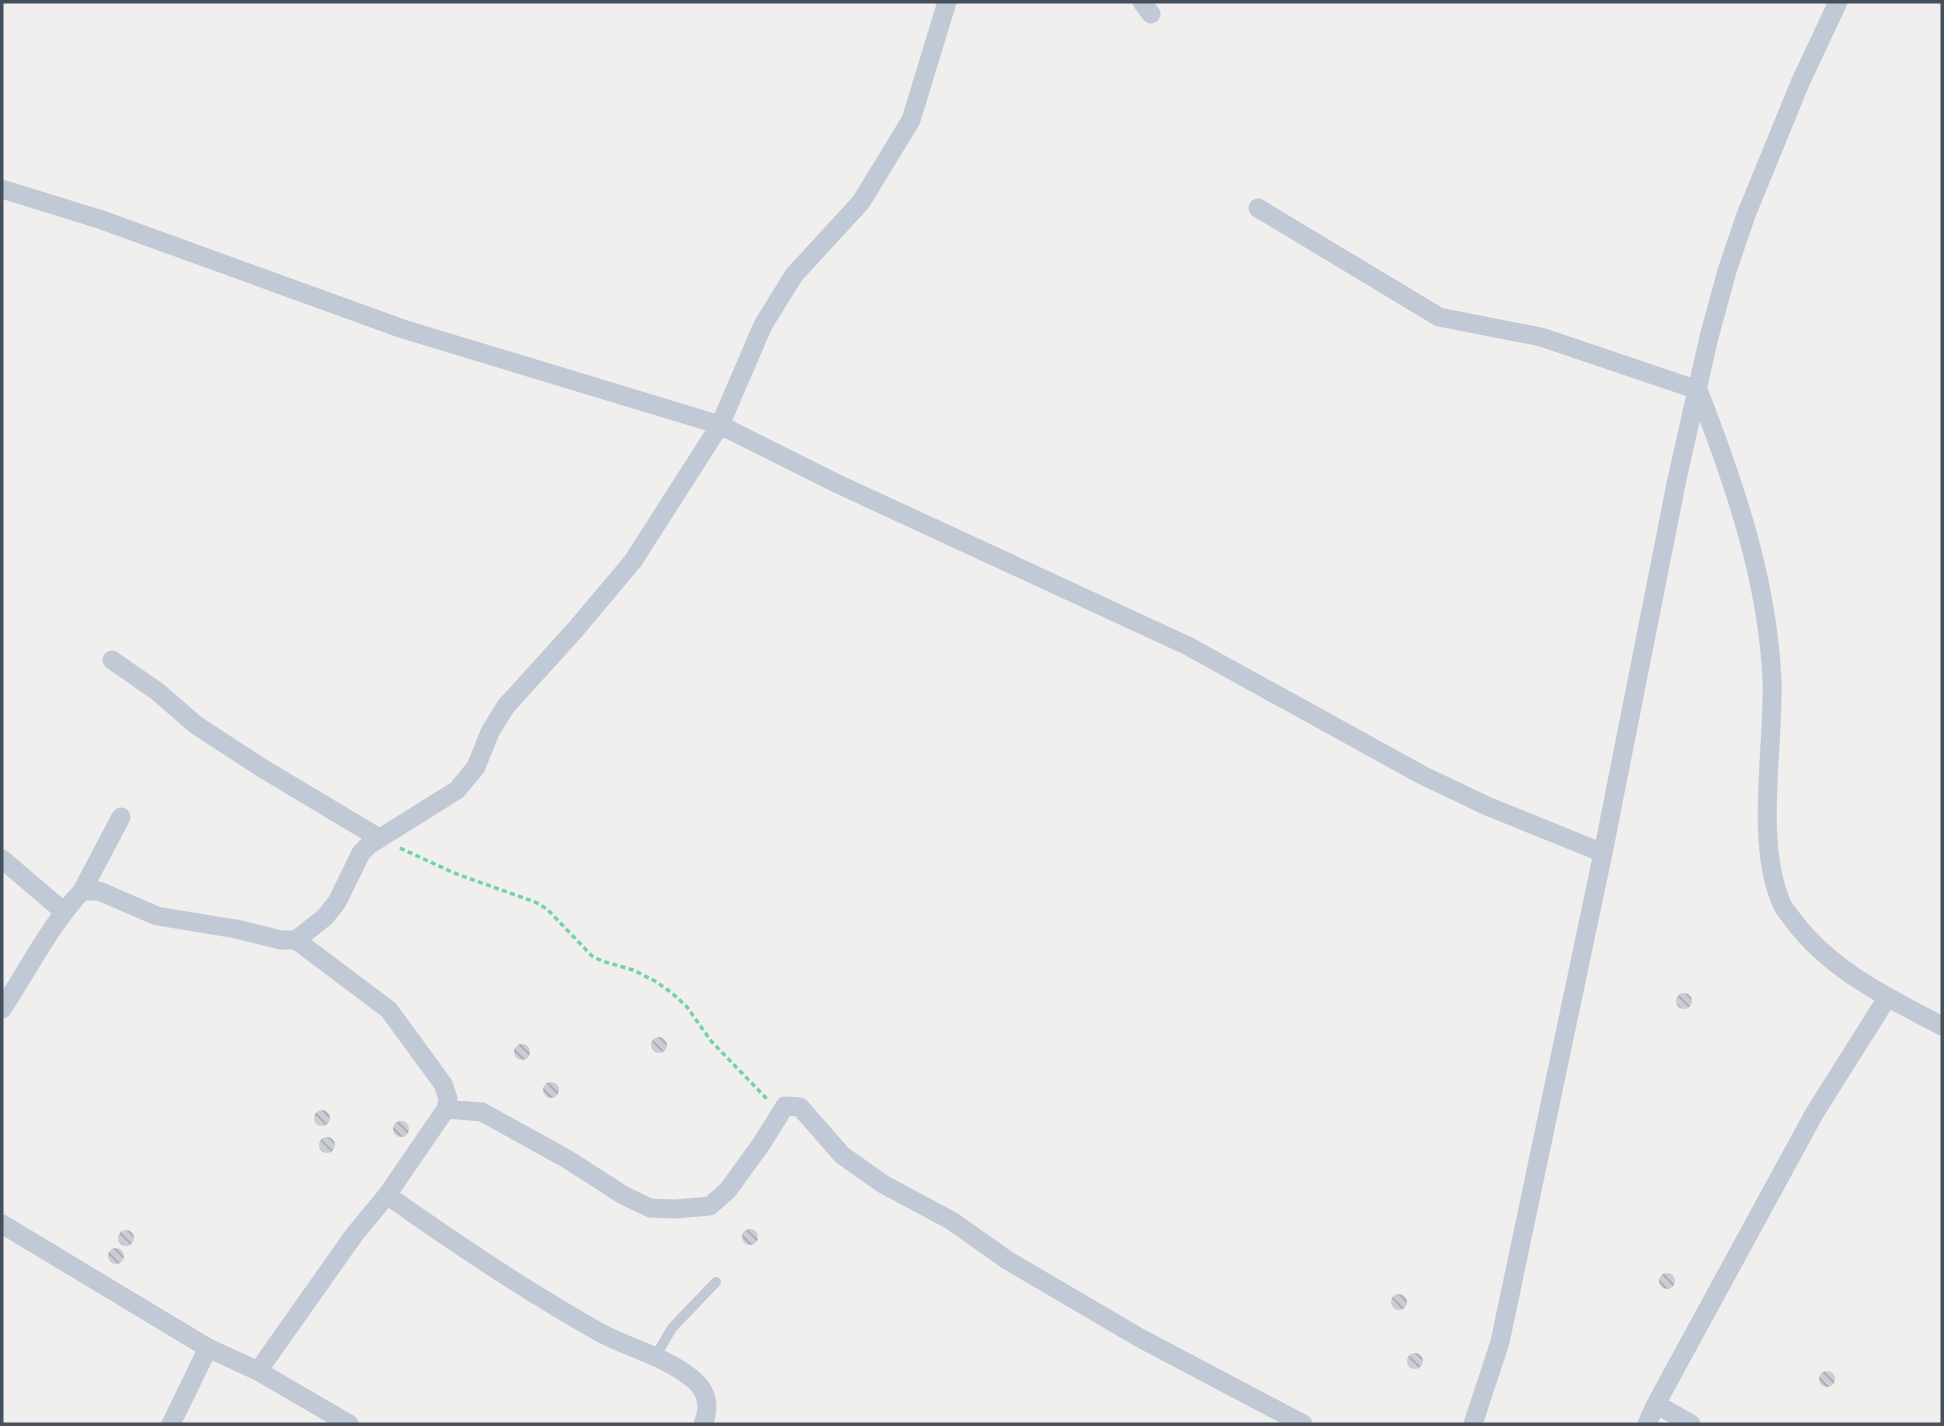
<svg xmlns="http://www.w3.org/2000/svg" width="1944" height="1426" viewBox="0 0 1944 1426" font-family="Overpass,sans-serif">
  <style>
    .building { fill: url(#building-back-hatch) }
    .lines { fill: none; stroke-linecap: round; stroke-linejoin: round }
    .path { stroke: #6dd4aa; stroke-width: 3.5; stroke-dasharray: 5 3.5; stroke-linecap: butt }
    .service { stroke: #c0c9d5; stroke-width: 10 }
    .minor { stroke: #c0c9d5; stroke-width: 19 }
  </style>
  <defs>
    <pattern id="building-back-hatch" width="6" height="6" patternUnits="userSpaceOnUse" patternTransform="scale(1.75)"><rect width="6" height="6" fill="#cacdd4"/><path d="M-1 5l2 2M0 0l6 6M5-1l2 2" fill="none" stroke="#a6a9af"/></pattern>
  </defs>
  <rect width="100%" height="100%" fill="#f1eeee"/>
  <!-- building -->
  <path class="building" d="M1676 1001a8 8 0 1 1 16 0a8 8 0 1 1-16 0Z
    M651 1045a8 8 0 1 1 16 0a8 8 0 1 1-16 0Z
    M514 1052a8 8 0 1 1 16 0a8 8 0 1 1-16 0Z
    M543 1090a8 8 0 1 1 16 0a8 8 0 1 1-16 0Z
    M314 1118a8 8 0 1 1 16 0a8 8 0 1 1-16 0Z
    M393 1129a8 8 0 1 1 16 0a8 8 0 1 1-16 0Z
    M319 1145a8 8 0 1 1 16 0a8 8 0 1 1-16 0Z
    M742 1237a8 8 0 1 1 16 0a8 8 0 1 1-16 0Z
    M118 1238a8 8 0 1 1 16 0a8 8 0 1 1-16 0Z
    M108 1256a8 8 0 1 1 16 0a8 8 0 1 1-16 0Z
    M1659 1281a8 8 0 1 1 16 0a8 8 0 1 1-16 0Z
    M1391 1302a8 8 0 1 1 16 0a8 8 0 1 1-16 0Z
    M1407 1361a8 8 0 1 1 16 0a8 8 0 1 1-16 0Z
    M1819 1379a8 8 0 1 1 16 0a8 8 0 1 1-16 0Z"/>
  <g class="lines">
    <!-- path -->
    <path class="path" d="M400,848L454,873L535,902L547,909L592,956L602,961L633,970L655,981L672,993L687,1007L711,1041L768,1100"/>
    <!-- service -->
    <path class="service" d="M655,1357L672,1328L716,1282"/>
    <!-- minor -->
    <path class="minor" d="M1142,2L1151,14
      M2,189L102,220L403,329L720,425L838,484L1188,646L1422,775L1487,806L1603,853
      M1258,208L1439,317L1541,337L1698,390C1734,482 1768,581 1772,681C1774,748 1755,841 1781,902C1783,909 1789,914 1793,920C1830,970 1888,998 1942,1026
      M112,660L158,692L196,725L262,768L379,838
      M2,859L63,911
      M82,891L121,817
      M296,940L389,1010L443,1084L448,1098L446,1109L387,1195
      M2,1009C28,970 50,925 82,891H99L157,916L236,929L281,940H296L325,917L337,902L361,853L369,845L457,790L476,767L490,732L506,706L575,630L633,561L720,425L763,325L794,275L861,202L911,120L947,2
      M446,1109L482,1112L567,1159L623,1195L650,1208L675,1209L710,1206L728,1190L762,1143L785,1106L800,1107L842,1155L883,1184L952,1221L1007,1260L1140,1338L1303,1424
      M2,1224L208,1348L258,1371L349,1424
      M258,1371L354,1235L387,1195C456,1244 526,1291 599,1332C630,1349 668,1357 695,1381C708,1393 710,1408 703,1424
      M1656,1404L1691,1424
      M171,1424L208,1348
      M1473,1424L1500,1342L1603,853L1677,479L1709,337L1727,271L1746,215L1800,83L1838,2
      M1647,1424L1656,1404L1814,1114L1887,998"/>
  </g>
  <!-- border -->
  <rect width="1944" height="1426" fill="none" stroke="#45505e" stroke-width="7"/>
</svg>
